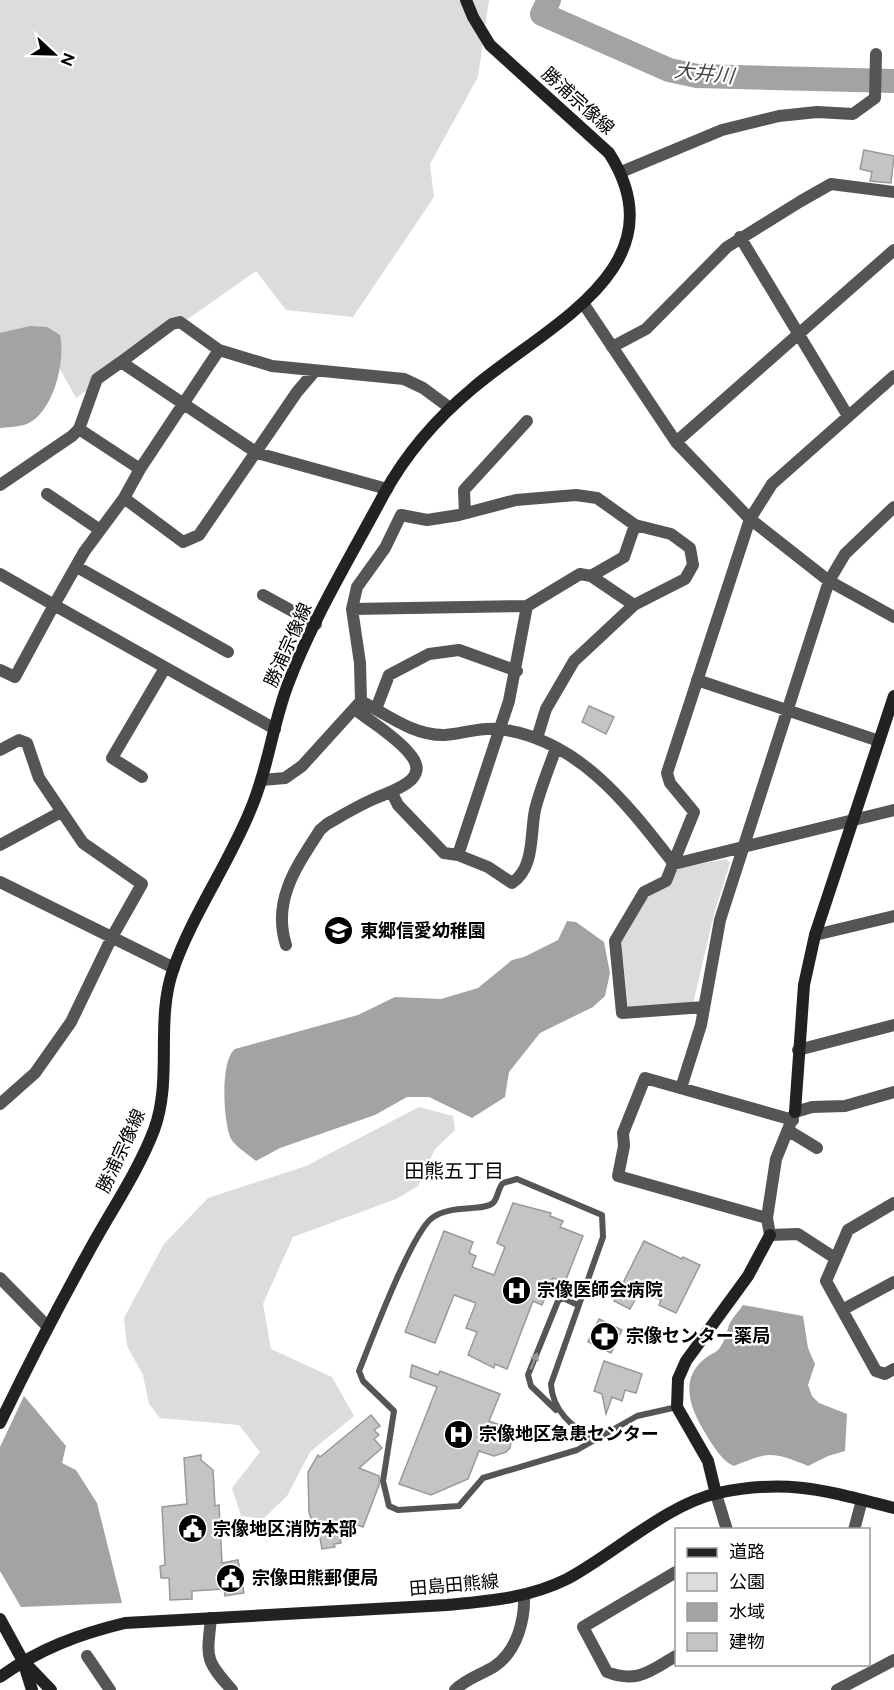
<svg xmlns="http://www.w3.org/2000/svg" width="894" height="1690" viewBox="0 0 894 1690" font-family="Raleway,'Noto Sans JP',sans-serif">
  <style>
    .green { fill: #dcdcdc }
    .water { fill: #a3a3a3 }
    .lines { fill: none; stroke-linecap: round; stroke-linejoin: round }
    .river { stroke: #a3a3a3; stroke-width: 24 }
    .building { fill: #c4c4c4; stroke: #999; stroke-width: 1.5 }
    .lane { stroke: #555; stroke-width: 6 }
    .street { stroke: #555; stroke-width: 12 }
    .secondary { stroke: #222; stroke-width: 12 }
    .oneway { fill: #999 }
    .labels { text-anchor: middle; stroke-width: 4.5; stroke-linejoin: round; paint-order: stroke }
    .street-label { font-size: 18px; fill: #000; stroke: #fff }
    .poi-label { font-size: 18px; font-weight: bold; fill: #000; stroke: #fff; text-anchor: start }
    .water-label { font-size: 20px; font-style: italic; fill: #444; stroke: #fff }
    .neighbourhood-label { font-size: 20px; fill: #000; stroke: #fff }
  </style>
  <rect width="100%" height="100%" fill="#fff"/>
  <!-- green -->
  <path class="green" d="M0,0H489L478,77L430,164L434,197L353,317L286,310L256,271L76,398L46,344L0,373Z
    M726,859L730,863L714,914L693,1004L628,1006L621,942L648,897L680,868Z
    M419,1107L453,1116L455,1130L435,1149L418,1186L396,1199L293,1237L263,1304L271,1349L332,1377L354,1416L310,1452L287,1496L263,1519L241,1516L232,1488L260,1452L239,1425L160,1418L149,1404L143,1375L127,1346L124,1318L164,1244L208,1198L306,1166Z"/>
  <!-- water -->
  <path class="water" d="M30,326L47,327L60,335C66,361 53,416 24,425C16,427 7,427 0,428V333Z
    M567,921L576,922L604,942L610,973L605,996L593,1007L540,1033L509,1072L505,1097L472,1118L429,1097H407L375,1115L280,1148L256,1161C249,1155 236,1147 231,1139C223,1122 220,1060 235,1049L358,1015L395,997L441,999L478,988L512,960L524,957L558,940Z
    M743,1305L803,1316L808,1348L815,1364L808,1385L812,1396L819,1403L847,1414L845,1451L828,1456L808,1466C773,1452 769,1451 734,1466C723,1462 713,1446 707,1436C692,1412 676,1379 707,1357C712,1353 717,1353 721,1346C725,1340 727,1331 729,1325C732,1318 739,1311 743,1305Z
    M24,1396L66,1446L62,1463L76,1470L97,1503L122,1603L21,1607L0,1571V1447Z"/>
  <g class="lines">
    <!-- river -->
    <path class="river" d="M549,0L542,14L669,70L697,76L894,81"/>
  </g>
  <!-- building -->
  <path class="building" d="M864,150L894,156L891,183L870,181L872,172L860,169Z
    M589,706L614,717L606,734L582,722Z
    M513,1203L551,1213L550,1216L563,1221L560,1227L583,1236L565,1282L553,1278L542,1305L533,1301L507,1369L495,1364L494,1368L468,1355L477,1332L466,1328L476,1303L454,1295L435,1343L405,1332L444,1231L473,1242L469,1253L476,1256L472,1267L494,1275L505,1247L497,1243Z
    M644,1241L682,1259L683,1257L700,1265L676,1313L659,1305L661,1300L640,1291L630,1309L614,1301Z
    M599,1319L622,1330L611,1353L588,1342Z
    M604,1361L642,1374L636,1393L625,1390L622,1401L612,1397L606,1414L602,1394L594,1391Z
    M412,1365L438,1375L440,1371L500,1394L489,1421L505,1427L512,1436L510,1448L506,1452L494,1456L479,1451L468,1479L431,1495L399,1484L437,1387L410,1377Z
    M371,1415L380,1426L374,1430L379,1435L374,1439L382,1448L359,1468L379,1476V1485L363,1527L349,1522L351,1531L339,1533L341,1543L334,1544L335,1547L322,1549L317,1523L313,1524L309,1512L308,1472L318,1455L320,1457Z
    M201,1455V1460L213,1470L215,1506L219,1505L222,1563L238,1560L244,1593L225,1596L224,1589L192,1591V1599L170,1600L169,1578H161L160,1566L165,1565L162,1507L187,1504L184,1458Z"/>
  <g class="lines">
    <!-- lane -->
    <path class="lane" d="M556,1410L531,1386L528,1375L558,1301L563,1298L578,1305
      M610,1431L594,1437C572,1429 552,1409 551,1384L603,1237L602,1215L517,1179L503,1183C498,1188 498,1198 493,1203C483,1212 450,1204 432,1218C411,1234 371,1341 359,1371L363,1381L394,1411L383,1481L389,1506L398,1510L459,1506L483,1478L577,1450L637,1416L677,1407"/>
    <!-- street -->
    <path class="street" d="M621,172L722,130L779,116L817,112L853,114L875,98L876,54
      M740,237L848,416
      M583,303L676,442L750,519L829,581L894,617
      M612,347L646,329L727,247L801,201L831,184L894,192
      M121,362L172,324L180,322L219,350
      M79,429L140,469
      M676,442L894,250
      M0,485L72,436L79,429L97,379L121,362L257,453L387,489
      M47,494L100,530
      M124,498L183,542L199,535L297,392L314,372
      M465,513L464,490L527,421
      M77,567L228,652
      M0,574L54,605L15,677L0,670
      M591,576L624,557L635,525
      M263,595L316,624
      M352,609L357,587L385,548L401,515L427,520L459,515L516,500L576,495L597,498L635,525L671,534L690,548L693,565L685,579L634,605L574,661L546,709L537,738
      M697,680L879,741
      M361,701C388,715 414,736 445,735C463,734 478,727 499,729C579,739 628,805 674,864
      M376,709L389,675L429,654L459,650L517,671
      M275,729L54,605L84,552L124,498L140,469L219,350L272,366L404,379L423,388L450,408
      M0,750L19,740L27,743L39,778L83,843L142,884L112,937L71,1022L35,1073L0,1104
      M142,777L112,758L165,668
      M262,780L285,778L302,766L361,701L360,663L352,609L527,606L580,574L591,576L634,605
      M392,793L398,805L444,853L458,855L488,867L512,883C535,868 530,834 535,810C540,789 549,768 556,748
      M0,845L61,812
      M458,855L509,701L527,606
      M674,864L894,810
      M0,882L174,968
      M815,935L894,916
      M286,945C272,901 296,867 320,830L327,824C343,815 359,805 376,798C393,790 433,780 409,753C395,736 372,723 355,709
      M704,1007L622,1013L615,941L644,892L666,881L694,812L670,783L667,773L750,519L772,484L894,376
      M798,1050L894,1025
      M681,1088L701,1025L720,920L829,581L845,554L894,507
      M789,1131L817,1148
      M894,1203L848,1230L826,1281L876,1371L885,1374L894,1369
      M767,1218L618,1176L624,1146L623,1133L645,1078L793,1120
      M835,1258L798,1234L770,1235L767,1218L776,1159L795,1112L812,1107L845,1106L894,1092
      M0,1278L48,1327
      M842,1310L894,1282
      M716,1494L727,1530
      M854,1530L862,1500
      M676,1572L583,1627L607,1672C638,1684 651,1670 676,1656
      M211,1618C207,1658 204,1659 232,1690
      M87,1656L110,1690
      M455,1690C467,1678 481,1675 495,1666C517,1651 525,1620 524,1595
      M837,1690L894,1660"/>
    <!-- secondary -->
    <path class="secondary" d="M795,1112L804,985L815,935L894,696
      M0,1423C28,1365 57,1309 88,1253C110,1212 137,1174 154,1130C173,1079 155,1022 173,970C192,915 228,865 250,811C268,770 272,726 288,684C313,618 351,556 384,494C407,452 437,418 473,388C546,326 682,267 609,153L490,45L473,17L466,0
      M716,1494L708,1461L677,1407L678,1379L686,1361L748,1276L770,1235
      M0,1619L23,1661L32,1690
      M24,1662L51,1690
      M0,1677C39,1649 79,1634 125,1623L447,1605C489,1601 529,1598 567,1579C614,1554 667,1504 718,1493C789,1478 827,1491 894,1508"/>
  </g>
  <!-- one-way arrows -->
  <defs><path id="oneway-solid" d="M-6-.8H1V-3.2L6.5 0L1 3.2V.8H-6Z" transform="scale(1.5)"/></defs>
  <use class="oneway" href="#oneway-solid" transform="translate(534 1361) rotate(-68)"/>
  <!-- icons -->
  <defs>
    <symbol id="school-disc" viewBox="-11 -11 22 22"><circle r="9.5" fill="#000" stroke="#fff"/><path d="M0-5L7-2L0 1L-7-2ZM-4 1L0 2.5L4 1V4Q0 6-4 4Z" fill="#fff"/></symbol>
    <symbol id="hospital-disc" viewBox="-11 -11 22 22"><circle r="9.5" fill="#000" stroke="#fff"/><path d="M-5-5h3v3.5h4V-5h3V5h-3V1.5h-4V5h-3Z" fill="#fff"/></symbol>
    <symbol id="pharmacy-disc" viewBox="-11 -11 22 22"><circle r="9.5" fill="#000" stroke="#fff"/><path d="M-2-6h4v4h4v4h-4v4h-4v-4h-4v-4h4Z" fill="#fff"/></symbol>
    <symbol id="civic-disc" viewBox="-11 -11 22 22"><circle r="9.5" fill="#000" stroke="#fff"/><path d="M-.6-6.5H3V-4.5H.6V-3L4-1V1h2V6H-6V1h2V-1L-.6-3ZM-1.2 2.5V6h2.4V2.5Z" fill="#fff"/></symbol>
  </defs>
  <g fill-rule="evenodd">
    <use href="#school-disc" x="322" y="914" width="33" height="33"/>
    <use href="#hospital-disc" x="500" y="1274" width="33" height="33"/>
    <use href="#pharmacy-disc" x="588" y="1320" width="33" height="33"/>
    <use href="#hospital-disc" x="442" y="1418" width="33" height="33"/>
    <use href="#civic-disc" x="176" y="1512" width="33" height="33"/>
    <use href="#civic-disc" x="214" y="1562" width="33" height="33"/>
  </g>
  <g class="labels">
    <!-- street labels -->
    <g class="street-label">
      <text transform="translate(578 101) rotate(42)" y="6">勝浦宗像線</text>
      <text transform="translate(288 645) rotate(-66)" y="6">勝浦宗像線</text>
      <text transform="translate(121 1151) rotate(-65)" y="6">勝浦宗像線</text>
      <text transform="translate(454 1585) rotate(-5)" y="6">田島田熊線</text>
    </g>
    <!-- poi labels -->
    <g class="poi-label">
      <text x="360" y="937">東郷信愛幼稚園</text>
      <text x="537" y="1296">宗像医師会病院</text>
      <text x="626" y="1342">宗像センター薬局</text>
      <text x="479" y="1440">宗像地区急患センター</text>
      <text x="213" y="1535">宗像地区消防本部</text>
      <text x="252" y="1584">宗像田熊郵便局</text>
    </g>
    <!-- water labels -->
    <g class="water-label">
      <text transform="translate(704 73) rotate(6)" y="7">大井川</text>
    </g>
    <!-- neighbourhood labels -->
    <g class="neighbourhood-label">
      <text x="454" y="1178">田熊五丁目</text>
    </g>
  </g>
  <!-- legend -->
  <rect x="675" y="1528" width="195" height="138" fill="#ffffff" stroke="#999999" stroke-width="1.5"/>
  <rect x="687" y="1548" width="30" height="9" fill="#222222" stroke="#999999" stroke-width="1.5"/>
  <text x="729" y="1558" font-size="18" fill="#000000">道路</text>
  <rect x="687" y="1573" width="30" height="18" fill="#dcdcdc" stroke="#999999" stroke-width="1.5"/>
  <text x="729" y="1588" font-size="18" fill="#000000">公園</text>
  <rect x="687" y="1603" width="30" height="18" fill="#a3a3a3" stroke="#999999" stroke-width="1.5"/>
  <text x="729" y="1618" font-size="18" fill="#000000">水域</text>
  <rect x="687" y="1633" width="30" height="18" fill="#c4c4c4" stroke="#999999" stroke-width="1.5"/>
  <text x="729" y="1648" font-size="18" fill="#000000">建物</text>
  <!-- north arrow -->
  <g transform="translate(54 54) rotate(112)" stroke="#ffffff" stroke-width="4.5" paint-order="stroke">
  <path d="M0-4.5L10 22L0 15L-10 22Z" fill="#000000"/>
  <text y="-9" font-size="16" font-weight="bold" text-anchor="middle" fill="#000000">N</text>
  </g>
</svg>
